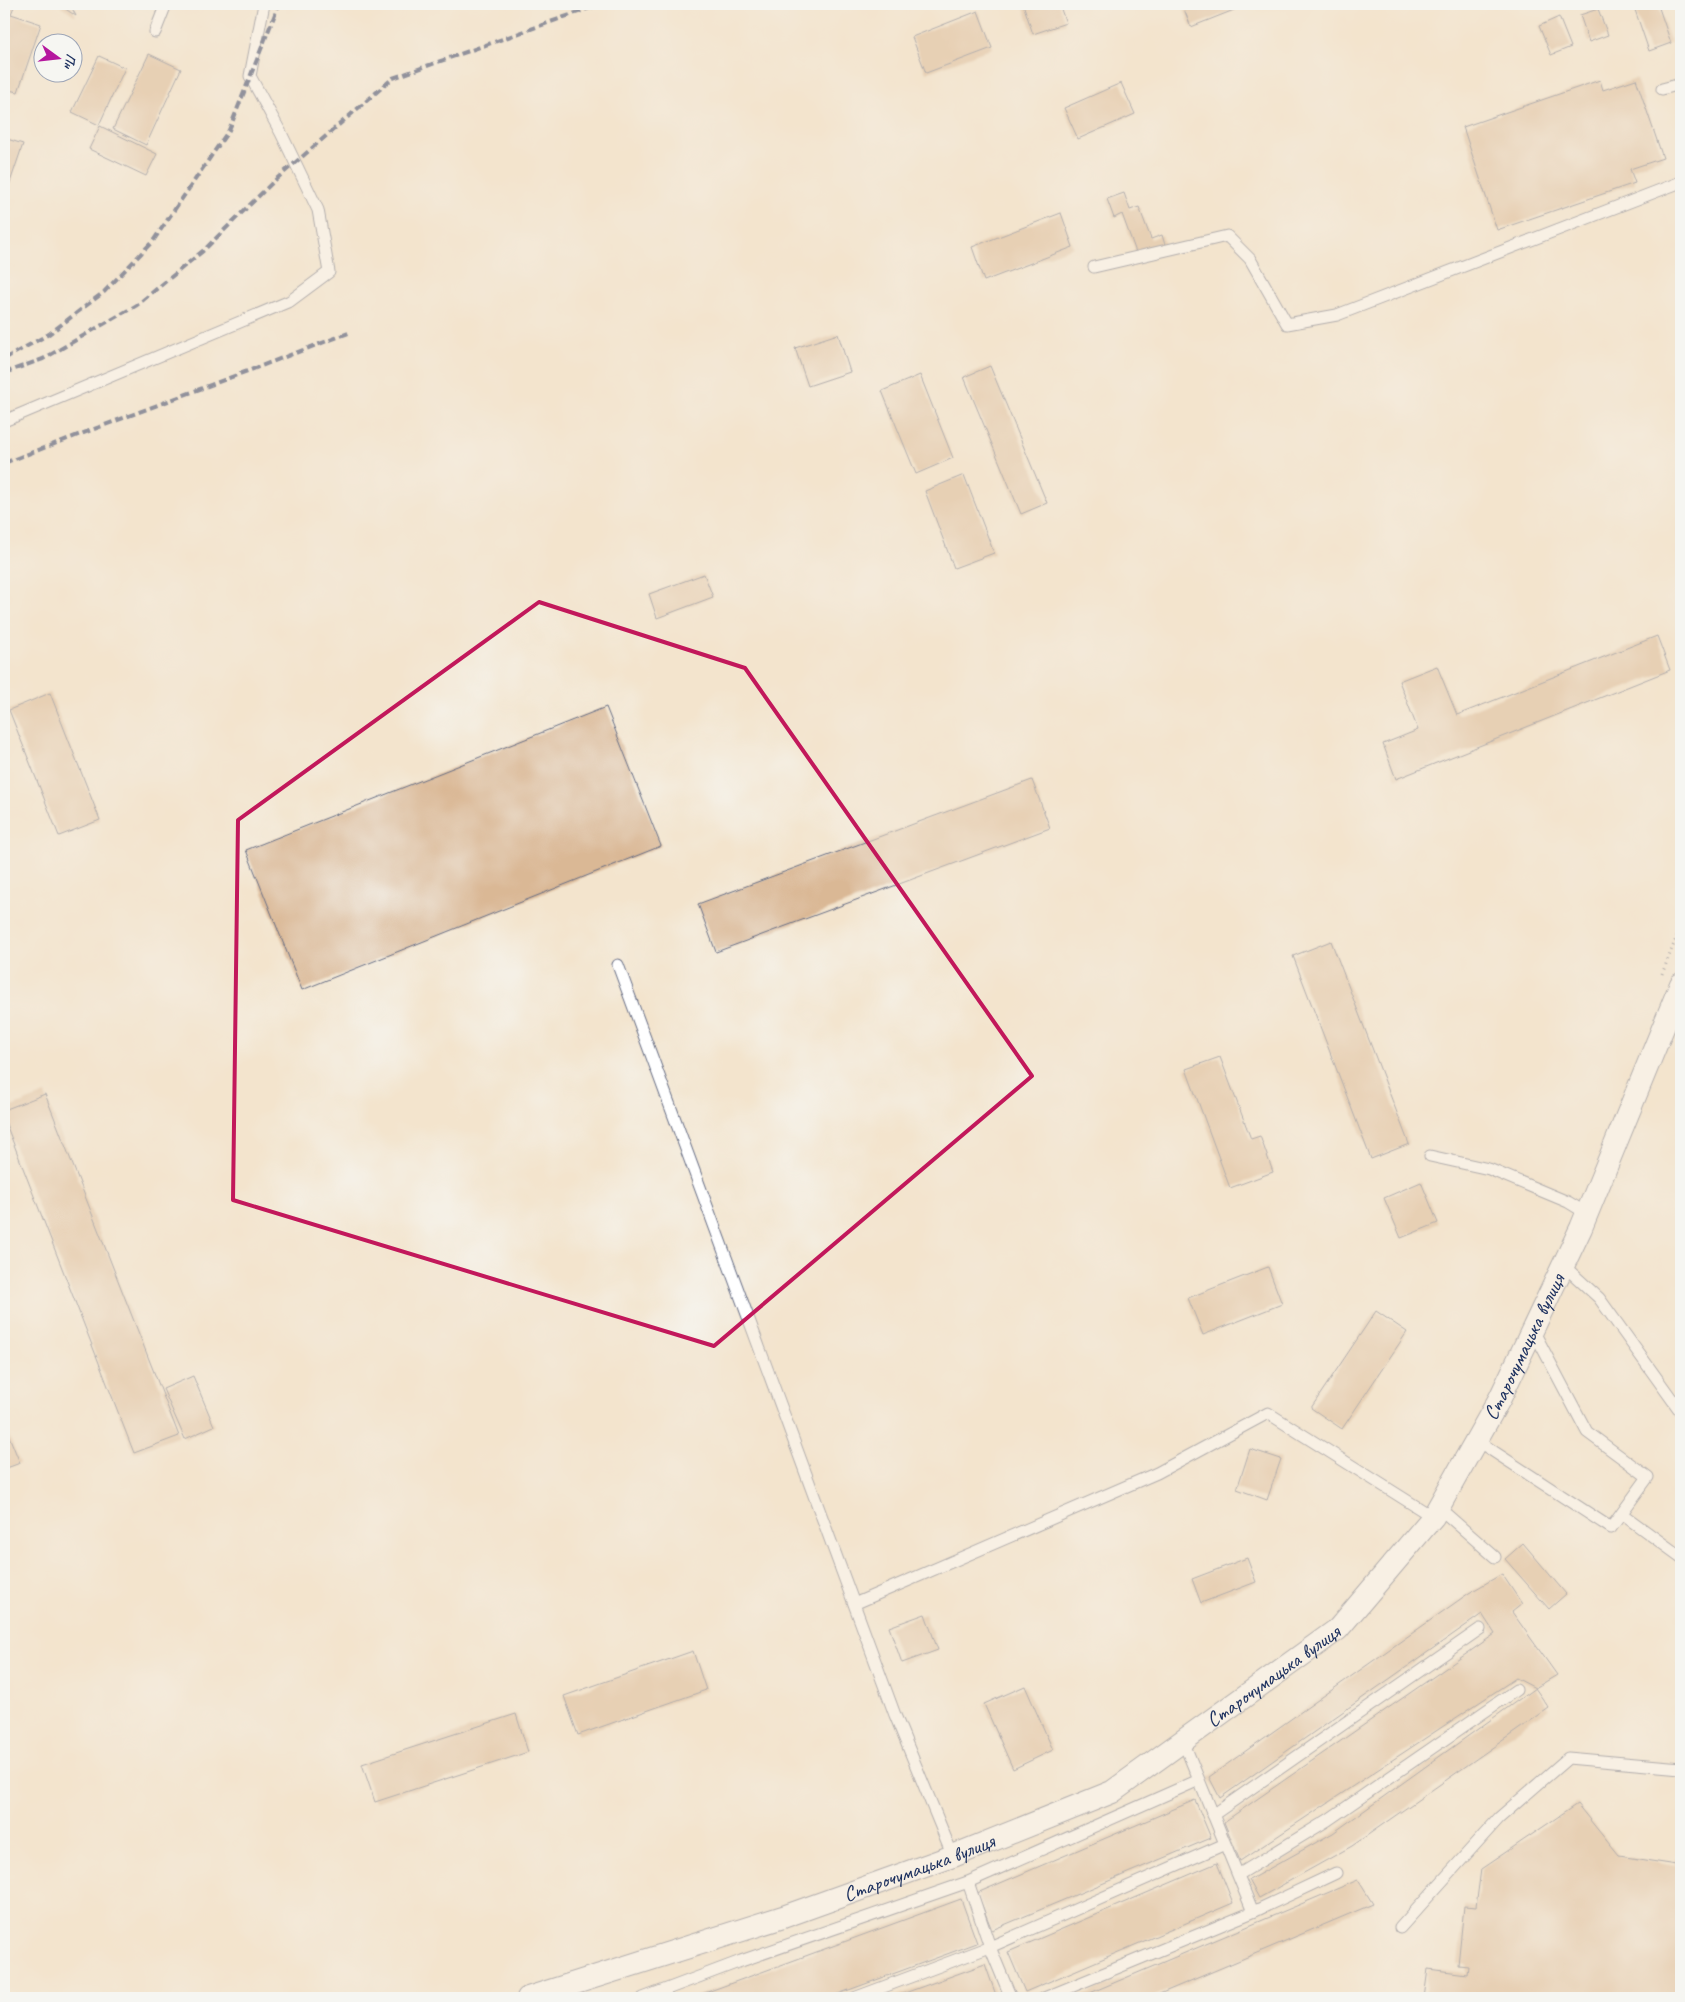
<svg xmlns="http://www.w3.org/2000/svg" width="1685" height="2002" viewBox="0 0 1685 2002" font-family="Caveat,sans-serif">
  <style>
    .building { fill: #dab895 }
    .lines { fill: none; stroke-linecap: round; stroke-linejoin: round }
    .service-casing { stroke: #676e85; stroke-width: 13 }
    .minor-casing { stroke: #676e85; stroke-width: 24 }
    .path { stroke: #676e85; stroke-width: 3; stroke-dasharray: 1 4; stroke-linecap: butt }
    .service { stroke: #fff; stroke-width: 11 }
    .minor { stroke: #fff; stroke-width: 22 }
    .rail { stroke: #1b2f5e; stroke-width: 4; stroke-dasharray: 8 4; stroke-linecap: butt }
    .marked { fill: none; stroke: #c2185b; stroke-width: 4; stroke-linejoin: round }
    .labels { text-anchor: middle; stroke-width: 5; stroke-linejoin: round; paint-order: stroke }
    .street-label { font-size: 21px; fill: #1b2f5e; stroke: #f6f6f2 }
  </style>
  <rect width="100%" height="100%" fill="#f6f6f2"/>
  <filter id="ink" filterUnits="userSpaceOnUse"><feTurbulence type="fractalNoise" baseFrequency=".02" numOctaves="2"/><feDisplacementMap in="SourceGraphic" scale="10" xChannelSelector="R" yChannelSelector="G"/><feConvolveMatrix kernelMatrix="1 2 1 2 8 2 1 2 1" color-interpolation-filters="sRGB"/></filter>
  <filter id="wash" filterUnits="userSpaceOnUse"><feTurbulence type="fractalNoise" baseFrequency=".0096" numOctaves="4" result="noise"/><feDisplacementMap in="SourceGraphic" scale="20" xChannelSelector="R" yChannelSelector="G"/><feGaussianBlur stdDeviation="1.12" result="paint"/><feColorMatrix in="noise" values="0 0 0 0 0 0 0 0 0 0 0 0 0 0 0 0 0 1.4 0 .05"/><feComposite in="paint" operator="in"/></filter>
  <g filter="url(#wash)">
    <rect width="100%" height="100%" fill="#f3e4cd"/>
    <g id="blocks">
      <!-- building -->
      <path class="building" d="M4,4H15L11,14L41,24L18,92L4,89Z
        M58,4H70L76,16Z
        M1023,4H1059L1066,23L1033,34Z
        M1182,4H1249L1191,27Z
        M1633,4H1670L1659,8L1671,43L1649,51Z
        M1598,9L1608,35L1589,42L1580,15Z
        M978,11L992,48L926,73L912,37Z
        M1559,17L1571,47L1551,55L1539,26Z
        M149,54L181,69L146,145L113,129Z
        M99,56L125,68L99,125L72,112Z
        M1636,79L1663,158L1630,169L1635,183L1497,230L1463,127L1600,80L1603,90Z
        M1121,83L1135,114L1078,139L1064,108Z
        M100,126L157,154L146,176L89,149Z
        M4,138L23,144L4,200Z
        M1124,193L1130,210L1139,207L1151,239L1162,235L1165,245L1137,255L1122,214L1114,218L1107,199Z
        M1061,213L1073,247L984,281L972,247Z
        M838,334L850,372L808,386L795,348Z
        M990,366L1047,503L1021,514L964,377Z
        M920,375L953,458L916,474L882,391Z
        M964,475L994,553L954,568L925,491Z
        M704,574L713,597L657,618L649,594Z
        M1657,636L1670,670L1396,779L1383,744L1418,730L1399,681L1437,666L1457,715Z
        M50,693L100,820L59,836L9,710Z
        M606,707L661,846L302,990L246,850Z
        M1032,780L1050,828L716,952L698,904Z
        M1331,941L1409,1144L1371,1159L1293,956Z
        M1220,1057L1251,1139L1260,1136L1273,1172L1230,1188L1186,1069Z
        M45,1094L179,1436L134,1453L4,1119V1110Z
        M1421,1182L1438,1223L1401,1238L1384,1198Z
        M1268,1267L1282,1304L1203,1335L1188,1298Z
        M1376,1311L1407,1332L1342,1429L1311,1408Z
        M193,1376L214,1426L185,1439L163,1389Z
        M4,1424L20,1463L4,1469Z
        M1250,1449L1281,1459L1267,1500L1237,1489Z
        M1523,1543L1566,1594L1549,1609L1505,1559Z
        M1247,1558L1256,1582L1201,1603L1192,1579Z
        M1502,1574L1522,1604L1512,1612L1557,1675L1535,1688L1549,1708L1352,1846L1259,1898L1249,1880L1333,1833L1535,1688L1516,1678L1240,1861L1224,1822L1495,1634L1482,1614L1220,1798L1209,1777L1469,1593Z
        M925,1614L938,1650L902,1663L889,1627Z
        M693,1651L706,1690L578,1735L564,1696Z
        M1025,1686L1053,1750L1013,1769L984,1704Z
        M516,1714L528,1752L375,1802L362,1764Z
        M1195,1800L1211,1838L992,1930L977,1893Z
        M1577,1804L1619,1856L1677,1865V1858L1681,1859V1998H1424L1428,1969L1467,1974L1468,1966L1458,1965L1464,1906L1476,1907L1481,1869Z
        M1217,1863L1233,1903L1025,1992L1008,1952Z
        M1358,1880L1373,1904L1150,1998H1078Z
        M961,1899L977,1943L827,1998H691Z
        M985,1964L997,1998H891Z"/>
    </g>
  </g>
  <g filter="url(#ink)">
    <use href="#blocks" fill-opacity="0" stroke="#676e85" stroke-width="1"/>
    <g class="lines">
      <defs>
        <path id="service" d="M155,32L166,4
          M1662,89L1681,84
          M1094,267L1227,236L1250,259L1287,324L1337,315L1681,182
          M4,421L290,301L329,272L318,210L281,133L250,76L264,4
          M618,965L895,1715L953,1856
          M1430,1156L1489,1169L1568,1202L1586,1213
          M1563,1265L1599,1298L1681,1412
          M1476,1440L1611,1528L1648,1477L1587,1432L1533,1330
          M1438,1507L1495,1557
          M1622,1514L1681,1557
          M854,1604L1157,1473L1268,1413L1433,1517
          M1183,1741L1253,1912
          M1213,1815L1480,1629
          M1238,1875L1328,1820L1516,1690
          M968,1882L990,1947L1011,1998
          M1400,1928L1499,1818L1568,1758L1681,1768
          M643,1998L741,1961L968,1882L1199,1780
          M854,1998L990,1947L1225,1844
          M1044,1998L1253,1912L1336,1873"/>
        <g id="minor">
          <path id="s1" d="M528,1998L783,1917L953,1856L1112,1792L1338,1629L1433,1517L1500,1398L1581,1228L1681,984"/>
        </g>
      </defs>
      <!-- service casing -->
      <use href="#service" class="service-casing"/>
      <!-- minor casing -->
      <use href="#minor" class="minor-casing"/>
      <!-- path -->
      <path class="path" d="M1662,974L1681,926"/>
      <!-- service -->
      <use href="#service" class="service"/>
      <!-- minor -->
      <use href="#minor" class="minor"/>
      <!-- rail -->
      <path class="rail" d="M4,359L49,334L104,292L153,241L229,130L279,4
        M4,373L43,359L137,305L204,250L274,181L393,78L601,4
        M4,463L351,332"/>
    </g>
  </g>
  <!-- marked area -->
  <path d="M0 0H1685V2002H0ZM539,602L745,668L1032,1076L714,1346L233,1200L238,820Z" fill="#f3e4cd" fill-opacity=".55" fill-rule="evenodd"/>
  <path class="marked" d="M539,602L745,668L1032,1076L714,1346L233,1200L238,820Z"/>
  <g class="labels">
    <!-- street labels -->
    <g class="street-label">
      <text dy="7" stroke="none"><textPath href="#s1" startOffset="1238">Старочумацька вулиця</textPath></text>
      <text dy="7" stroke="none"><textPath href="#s1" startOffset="818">Старочумацька вулиця</textPath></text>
      <text dy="7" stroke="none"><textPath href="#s1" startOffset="412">Старочумацька вулиця</textPath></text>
    </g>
  </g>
  <!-- margin -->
  <rect width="1685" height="2002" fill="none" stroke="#f6f6f2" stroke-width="20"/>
  <!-- north arrow -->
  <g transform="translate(58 58) rotate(105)"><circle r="24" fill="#f6f6f2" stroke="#9ea6b7"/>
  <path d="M0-4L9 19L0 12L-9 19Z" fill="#b5179e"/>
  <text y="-8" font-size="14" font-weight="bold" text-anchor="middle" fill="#1b2f5e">Пн</text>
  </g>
</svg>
